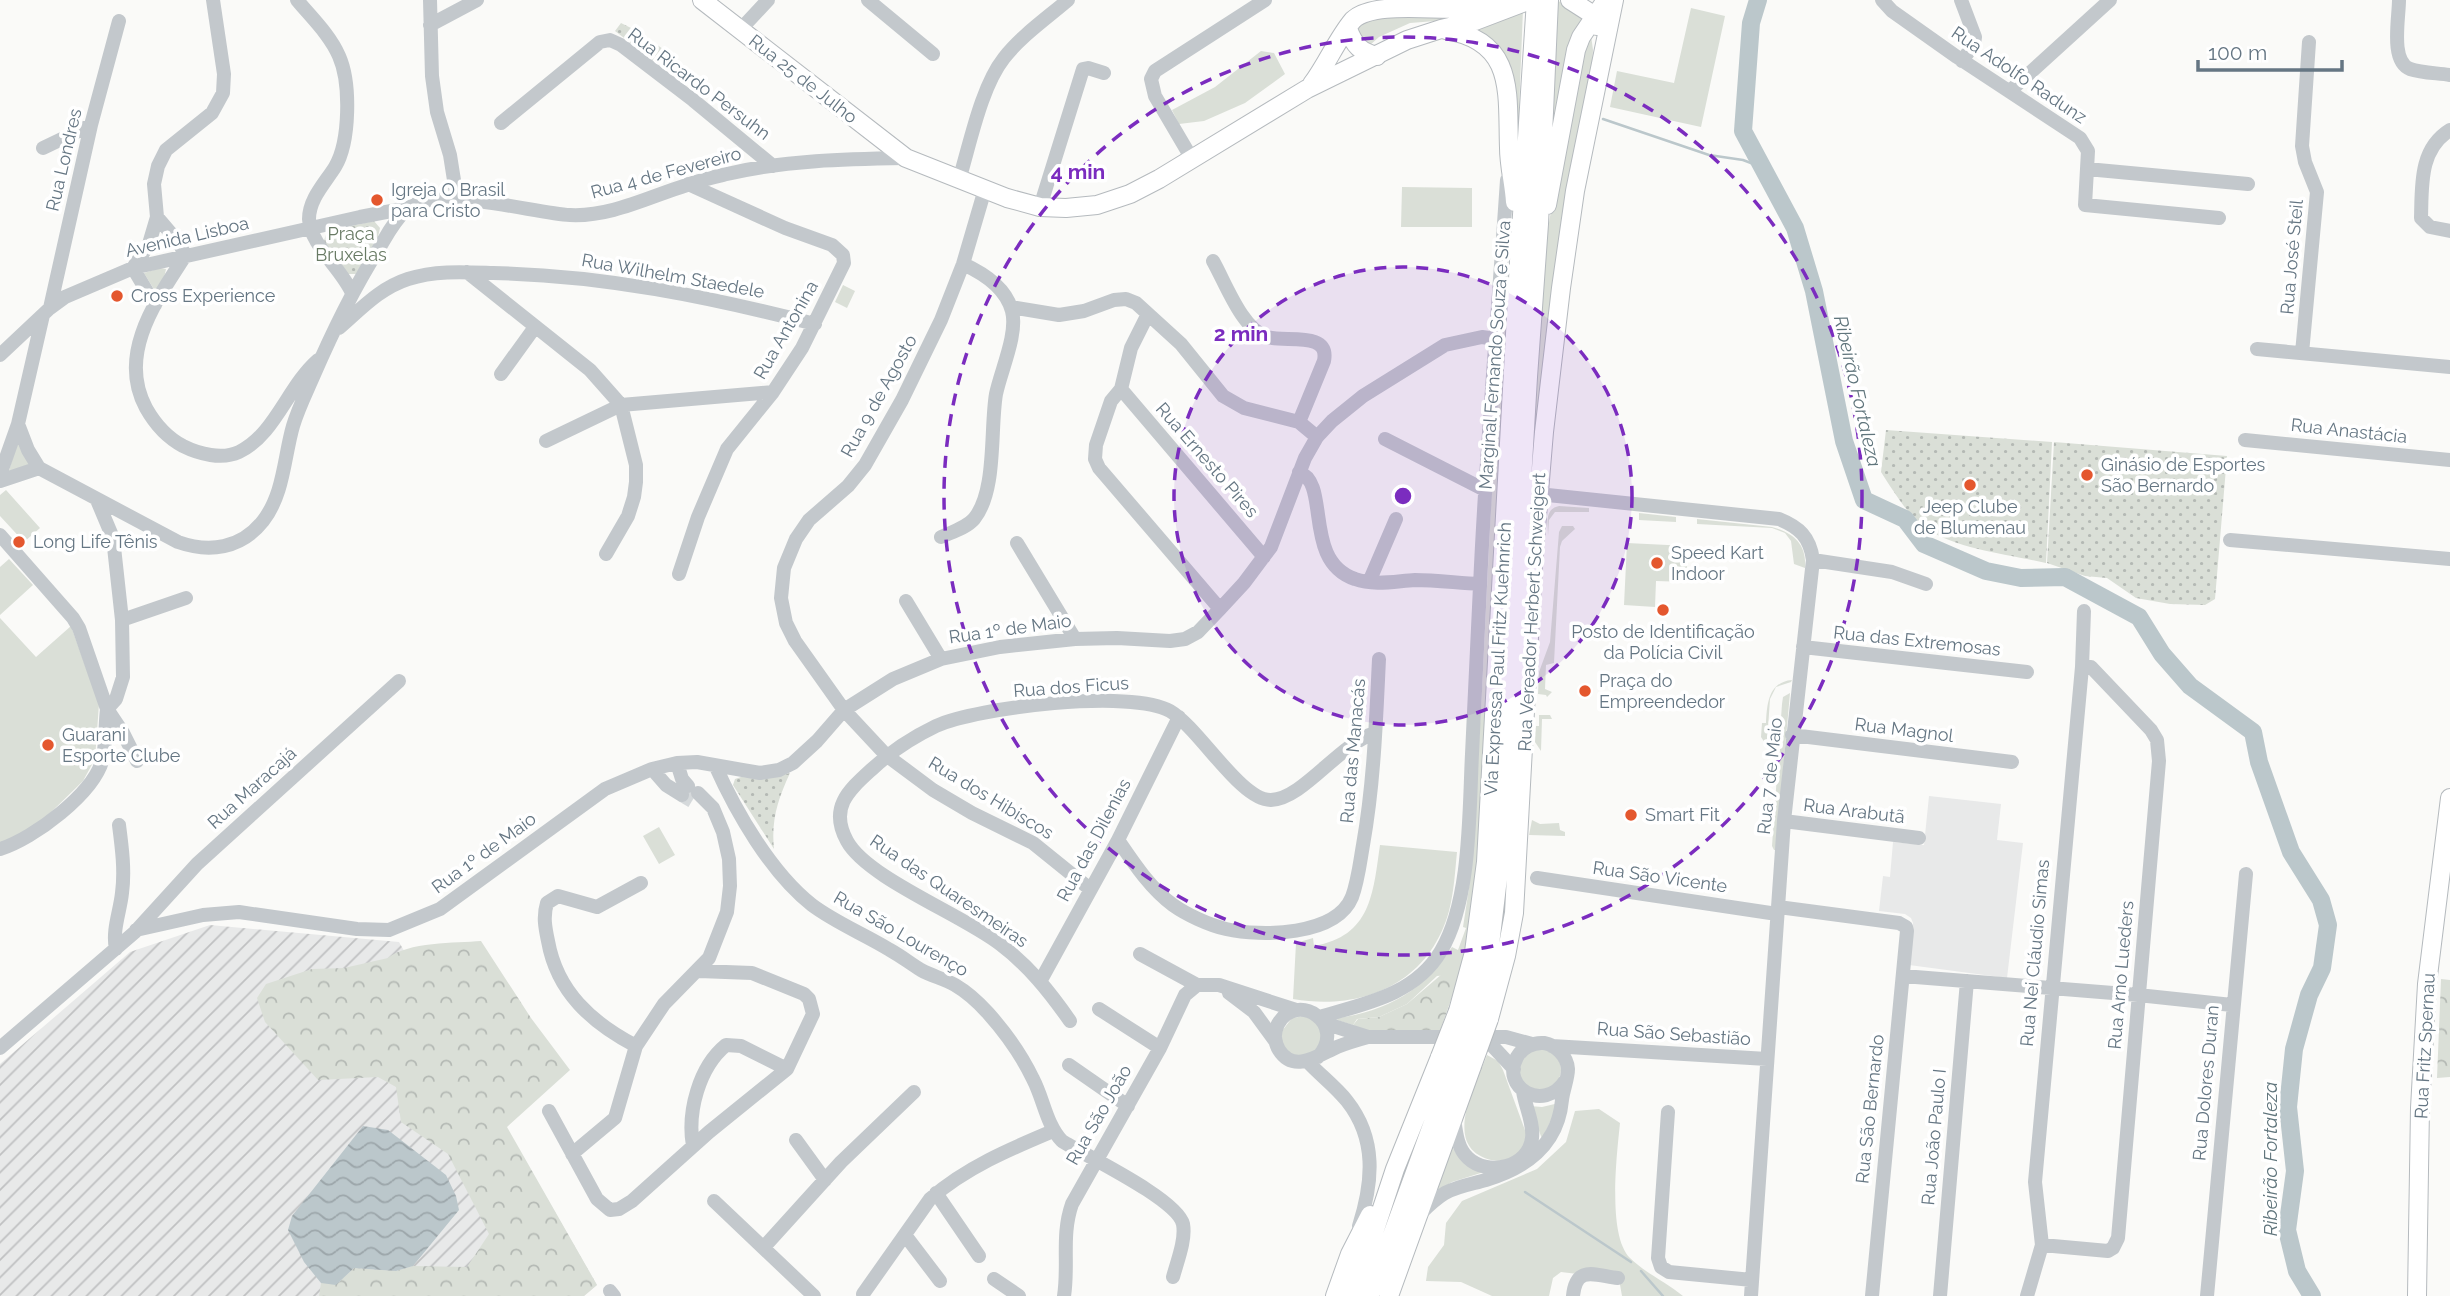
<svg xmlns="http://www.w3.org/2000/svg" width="2450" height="1296" viewBox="0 0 2450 1296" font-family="Raleway,sans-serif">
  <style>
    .built { fill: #e8e9e9 }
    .industrial { fill: url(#industrial-furrows) }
    .green { fill: #dadfd7 }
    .forest { fill: url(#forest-crowns) }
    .park { fill: url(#park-dots) }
    .water { fill: url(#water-waves) }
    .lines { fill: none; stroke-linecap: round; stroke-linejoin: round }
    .stream { stroke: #bbc7cb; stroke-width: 2.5 }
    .river { stroke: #bbc7cb; stroke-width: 18 }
    .minor-tunnel { stroke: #d5d9db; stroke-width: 14; stroke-dasharray: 14 7; stroke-linecap: butt }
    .major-casing { stroke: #b5babe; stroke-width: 20 }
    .minor { stroke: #c3c8cc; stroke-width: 14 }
    .major { stroke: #fff; stroke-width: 18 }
    .major-bridge-casing { stroke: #b5babe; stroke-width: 20; stroke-linecap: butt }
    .major-bridge { stroke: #fff; stroke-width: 18 }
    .ring { fill: none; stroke: #7b2cbf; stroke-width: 3.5; stroke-dasharray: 12 9 }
    .poi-dot { fill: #e4572e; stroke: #fff; stroke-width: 2.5 }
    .labels { text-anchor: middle; stroke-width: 7; stroke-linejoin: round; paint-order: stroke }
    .street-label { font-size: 18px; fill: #657683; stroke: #fff }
    .poi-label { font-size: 18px; fill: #657683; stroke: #fff; text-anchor: start }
    .park-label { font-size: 18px; fill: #687a64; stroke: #fff }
    .water-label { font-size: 19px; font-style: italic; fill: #60757c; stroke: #fff }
    .centre { fill: #7b2cbf; stroke: #fff; stroke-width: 3.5 }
    .ring-label { font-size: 21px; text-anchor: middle; font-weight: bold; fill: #7b2cbf; stroke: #fff; stroke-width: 7; stroke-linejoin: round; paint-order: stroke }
  </style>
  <defs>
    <pattern id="industrial-furrows" width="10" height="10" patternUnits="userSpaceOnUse" patternTransform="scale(1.75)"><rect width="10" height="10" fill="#e8e9e9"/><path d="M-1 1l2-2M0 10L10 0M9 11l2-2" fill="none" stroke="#c0c1c2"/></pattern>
    <pattern id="forest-crowns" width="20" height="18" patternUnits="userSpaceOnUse" patternTransform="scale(1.75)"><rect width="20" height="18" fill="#dadfd7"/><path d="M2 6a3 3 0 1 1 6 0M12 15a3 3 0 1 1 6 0" fill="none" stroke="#b4b9b4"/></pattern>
    <pattern id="park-dots" width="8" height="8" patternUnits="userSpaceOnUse" patternTransform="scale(1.75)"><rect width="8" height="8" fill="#dadfd7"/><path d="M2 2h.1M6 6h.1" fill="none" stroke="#b4b9b4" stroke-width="1.8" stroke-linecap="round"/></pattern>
    <pattern id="water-waves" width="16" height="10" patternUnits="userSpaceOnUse" patternTransform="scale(1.75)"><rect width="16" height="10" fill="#bbc7cb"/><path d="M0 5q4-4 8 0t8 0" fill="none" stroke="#9ca6aa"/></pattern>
  </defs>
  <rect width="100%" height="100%" fill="#fafaf8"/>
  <!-- built -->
  <path class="built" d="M1929,796L2001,804L1997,840L2023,843L2007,978L1909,965L1913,923L1911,918L1905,914L1879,911L1883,876L1890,877L1893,842L1924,845Z"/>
  <!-- industrial -->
  <path class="industrial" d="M210,925L399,942L597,1285L584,1296H0V1064L130,952Z"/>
  <!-- green -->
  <path class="green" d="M1557,0L1584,18V23L1574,31L1570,41L1546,170Z
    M1691,8L1725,16L1701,127L1610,107L1617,71L1674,83Z
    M1523,9L1517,161L1514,94L1469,29Z
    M1409,11L1461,19L1410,23L1379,37L1369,46L1360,44L1354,26L1360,20Z
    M1590,28L1593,50L1592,67L1560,245L1512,858L1500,960L1476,1032L1487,994L1515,703L1546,239L1579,56Z
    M1261,51L1274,53L1285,74L1245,103L1204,121L1179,124L1172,110L1215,87Z
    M1402,187L1472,188V227H1401Z
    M1510,210L1503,413L1476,889L1460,974L1437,976L1407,1004L1379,1017L1357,1019L1353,1025L1337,1020L1338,1018C1387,1011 1425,990 1452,947L1458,950L1466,928L1463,927L1469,888L1481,709L1492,485Z
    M160,268L166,269L164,278L155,291L144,273Z
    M843,285L855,291L847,308L835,302Z
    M18,436L30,465L9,471Z
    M6,490L40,528L24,542L0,516V495Z
    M1559,506L1589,508V512H1555L1549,520L1548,536C1548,524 1544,509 1559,506Z
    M1639,513L1676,517V522L1639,520Z
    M1697,519L1772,527C1794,533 1807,545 1805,568L1794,564L1791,541L1785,533L1772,528L1697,524Z
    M1562,526H1573L1575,529L1562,541L1560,547L1554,663L1546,665L1545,689L1552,692L1547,697L1546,695L1538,694L1539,672L1550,642L1559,532Z
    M1627,543L1688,546L1686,582L1656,581L1655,607L1624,605Z
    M9,559L33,585L0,615V567Z
    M0,618L36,657L71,626L99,704L95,759L83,781L41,822L0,846Z
    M1792,680L1791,682L1776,687L1770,699L1767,743H1765L1761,737L1762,723H1766C1767,705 1768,682 1792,680Z
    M1790,693L1776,850H1774L1772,846L1782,704L1783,697Z
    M1539,715H1550L1552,719H1542L1541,751L1535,742L1536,726H1539Z
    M1532,820L1540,824L1559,823L1560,830L1565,832V836L1529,835Z
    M659,827L675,855L659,864L643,836Z
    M1380,845L1457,852C1455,872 1454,892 1449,911C1429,984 1362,1011 1293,999L1296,943L1313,938L1314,946C1371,936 1373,894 1380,845Z
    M1305,1016L1317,1022L1324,1038L1310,1057L1290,1055L1282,1043V1031L1292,1018Z
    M1519 1070a21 21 0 1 1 42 0a21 21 0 1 1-42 0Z
    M1487,1055L1498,1061L1503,1070L1526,1133L1525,1147C1515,1157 1506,1163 1491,1160C1440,1147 1476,1085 1487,1055Z
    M1559,1103L1542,1139L1530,1106L1542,1107Z
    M1599,1109L1620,1123C1617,1154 1607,1235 1630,1258C1645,1273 1666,1282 1683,1296H1622L1619,1279L1561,1272L1553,1278L1549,1296H1492L1461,1282L1426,1281L1428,1267L1444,1245L1446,1223L1462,1201L1537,1169L1566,1142L1575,1111Z
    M1450,1143C1461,1163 1465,1166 1487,1171L1452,1182L1430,1196Z"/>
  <!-- forest -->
  <path class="forest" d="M481,941L531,1018L570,1070L507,1127L597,1285L584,1296H319L321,1283L339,1282L354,1268L396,1271L413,1266L467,1267L489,1234L448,1154L401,1122L396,1087L378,1077L318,1080L265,1022L257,998L266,984L312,969L344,968L388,958C407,942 456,943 481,941Z
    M1442,974H1460L1440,1031L1371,1034L1353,1025L1358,1019L1379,1017L1407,1004Z
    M2441,979L2450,980V1077L2437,1078Z"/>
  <!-- park -->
  <path class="park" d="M621,23L639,32L663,49L653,60L615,31Z
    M374,221L380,228L378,237L356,274H348L323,244L327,231Z
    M1886,430L2052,442L2046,563C2007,554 1959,550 1925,528C1909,517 1892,489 1881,472Z
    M2054,442L2227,456L2215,599L2205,605L2170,604L2136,598L2107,578L2085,576L2047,563Z
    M790,773C778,799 771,820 774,849L733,785L735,779L741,777L768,778Z"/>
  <!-- water -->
  <path class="water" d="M363,1126L388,1130L446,1175L456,1196L459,1210L413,1266L396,1271L354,1268L336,1285L321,1283L304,1262L288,1230L292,1216Z"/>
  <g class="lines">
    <!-- stream -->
    <path class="stream" d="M1603,119L1709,155L1743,160L1764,168
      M1525,1192L1631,1262
      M1641,1271L1663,1296"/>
    <!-- river -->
    <path class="river" d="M1758,0L1751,23L1743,131L1795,228L1814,291L1844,441L1864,500L1905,519L1924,544L1986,571L2021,578L2065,577L2139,617L2162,654L2190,686L2253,732L2259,762L2291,852L2321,900L2328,925L2322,968L2309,995L2294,1049L2288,1107L2295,1171L2287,1230L2297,1271L2312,1296"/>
    <!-- minor-tunnel -->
    <path class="minor-tunnel" d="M682,795L692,801"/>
    <defs>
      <path id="major" d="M702,0L906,158L1007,198L1040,207L1066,208L1097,205L1130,194L1159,179L1307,89L1407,40L1441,29L1475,21L1530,0
        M1570,0L1595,16L1597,26
        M1348,29C1354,45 1360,52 1377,56
        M1446,30C1516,41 1507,94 1509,148C1509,166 1514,184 1515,202
        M1312,84C1327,64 1337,39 1353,20C1374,0 1440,12 1470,8C1479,7 1488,3 1496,0
        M1547,205L1576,50L1581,37L1606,0
        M1458,1011L1474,952L1486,862L1519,261L1536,0
        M1472,1014L1489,953L1500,861L1528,377L1539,224L1549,0
        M1489,1019L1506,956L1514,913L1533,564L1544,432L1561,288L1575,191L1614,0
        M1335,1296L1350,1254L1370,1215
        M1353,1296L1395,1169L1440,1057
        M1370,1296L1455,1062
        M1389,1296L1472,1066
        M2417,1296L2420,1108L2427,984L2450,798"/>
    </defs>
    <!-- major casing -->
    <use href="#major" class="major-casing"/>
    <!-- minor -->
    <path class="minor" d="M297,0C312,18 330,35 339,56C351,83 350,142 335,167C325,183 309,199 309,219C310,245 342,269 352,293
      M430,0L432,76L437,112L450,155L457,199
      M868,0L933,54
      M1882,0L1892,11L1957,57L2080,138L2088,151L2085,205L2219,218
      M1961,0L1975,37L1974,44L1962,61
      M2399,0C2399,19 2390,61 2410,69C2422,73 2438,73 2450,75
      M430,25L477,0
      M740,30L768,0
      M2010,91L2110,0
      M501,123L600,42L610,40L621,45L693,100L773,166
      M2450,130C2419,149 2422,186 2421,218L2430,227L2450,231
      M43,148L91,125
      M1192,159L1155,96L1151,79L1155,71L1265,0
      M2087,169L2248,184
      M959,180C970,144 981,87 1004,58C1021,36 1047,18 1068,0
      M985,189L963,264L941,320L902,400L865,465L848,486L809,520L796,539L784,568L781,598L786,623L795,641L844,710L886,755L933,790L972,813L1033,843L1090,889
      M1040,207L1083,69L1088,68L1104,73
      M157,217L180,244L185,256C156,301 117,354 146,408C155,424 166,437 183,446C199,454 222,460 239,452C275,435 288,386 318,360
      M1213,261C1226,284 1242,329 1267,337C1284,343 1330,330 1324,361L1299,422
      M467,272L590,370L621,405L636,465V482L634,497L628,516L606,554
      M155,305L133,268L149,244L157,217L154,184L158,166L166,150L212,113L223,93L224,74L213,0
      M1011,307L1059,315L1084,311L1114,300L1126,299L1136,303L1181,344L1223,396L1244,408L1299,422L1317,437
      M50,308L91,125L119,21
      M1148,314L1131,348L1121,389L1111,401L1096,445L1095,459L1099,468L1220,609
      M339,328C361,309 380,288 408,279C436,270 465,272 493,273C603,275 709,297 815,324
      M2257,349L2450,367
      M2302,353L2317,192L2305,162L2302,146L2309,42
      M0,355L50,308L65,297L133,268L360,217L407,208
      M501,374L535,327
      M1121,389L1264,557
      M18,424L28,450L39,468
      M1385,439L1485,490
      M2245,440L2450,460
      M546,441L621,405L773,392
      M1299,472C1331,483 1302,561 1355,579C1374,586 1396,581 1415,580C1436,580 1458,583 1480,584
      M0,475L18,424L43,315
      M0,481L39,468L178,542C209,553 241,549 263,521C284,494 284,457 293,426C298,409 306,393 313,377C332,333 352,291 378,250C386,237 393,222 405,211C432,183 532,213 570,215C611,217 648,197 687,185C700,180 714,177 727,174C785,160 847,159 906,158
      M1538,494L1779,519C1799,527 1810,537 1813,560L1784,821L1751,1296
      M97,500L113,538L122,620L123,677L116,699L107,709
      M0,535L73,618L79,628L107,709L123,733L137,761
      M941,537C952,532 966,528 974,519C997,491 990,429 996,394C1001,370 1018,334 1012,311C1006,288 983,273 963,264
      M2230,540L2450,559
      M1017,543L1075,639
      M1813,560L1892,572L1926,584
      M679,574L698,517L727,449L773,392L802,348L844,263L843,255L832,245L785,228L688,184
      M1369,582L1396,519
      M906,601L941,659
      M122,620L186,598
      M1803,647L2027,672
      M1792,735L2012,762
      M677,763L682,779L688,786
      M715,765C736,812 771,873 812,905C836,923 864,934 890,950C901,956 911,964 921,970C932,976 945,979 955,985C967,992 979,1003 988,1013C1005,1032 1022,1056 1033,1079C1044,1100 1046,1124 1062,1141C1086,1156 1177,1199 1183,1224C1186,1240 1177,1262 1173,1277
      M652,769L666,785L682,795
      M1784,821L1919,838
      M1118,840C1133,862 1150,888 1173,905C1187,915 1209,925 1226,929C1261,937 1336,936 1352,897C1358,881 1360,862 1363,845C1374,783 1376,721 1379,659
      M0,849C33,839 95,793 103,758C106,742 105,725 107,709
      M1537,878L1777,914
      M1778,907L1899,923L1906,927L1907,931L1872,1296
      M136,930L203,915L239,912L357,929L389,930L440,909L605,789L652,769L677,763L697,762L760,773L779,770L793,763L817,741L844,710L893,679L941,659L1000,647L1075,639L1117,638L1170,641L1185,639L1198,632L1220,609L1244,583L1271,547L1305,458L1317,437L1332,421L1363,396L1445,345L1482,337L1496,339
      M116,949C112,930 120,912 122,893C125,871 122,848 119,825
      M1140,954L1197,985
      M1903,976L2138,995L2232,1005
      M1041,980L1118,840L1179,717
      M1229,993L1254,1012L1276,1042
      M1099,1009L1160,1048
      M1319,1017C1364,1004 1415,995 1441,951C1471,900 1469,813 1472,754C1475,698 1477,642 1480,586C1486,450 1498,315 1507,180
      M1070,1021C1049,991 1029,966 1000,944C963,915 867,878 847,841C829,808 848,791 871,770C890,752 913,737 936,726C977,707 1132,689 1170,711C1199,728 1241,801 1271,800C1303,799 1339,744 1375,733
      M1324,1023L1368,1037H1455
      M1475,1037H1506L1532,1044
      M1485,1038L1514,1069
      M636,1046C592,1023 557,992 548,941C545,927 543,916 547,903L558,896L597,907L641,883
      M1552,1046L1767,1059
      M0,1048L135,932L197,864L399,681
      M1318,1057C1348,1024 1297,990 1278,1024C1274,1032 1274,1042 1279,1050C1294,1074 1319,1055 1337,1047C1347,1043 1357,1040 1368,1037
      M1308,1062C1320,1075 1335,1086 1347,1101C1377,1139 1373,1182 1359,1226
      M1069,1065L1128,1106
      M549,1111L597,1199L610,1210L619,1209L632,1201L709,1132L787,1069L813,1014L809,999L804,994L752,973L699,971
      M1668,1112L1658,1258L1661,1267L1669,1272L1752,1280
      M1454,1118C1456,1132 1457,1148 1468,1158C1488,1177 1529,1167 1532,1138C1534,1123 1525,1106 1523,1091
      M796,1140L825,1180
      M693,1146C687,1112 699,1067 726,1045L741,1046L787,1069
      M572,1154L615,1118L636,1046L664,1004L709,958L727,912L730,886L729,859L723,832L713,808L698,793
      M936,1193L979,1256
      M714,1201L814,1296
      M1420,1214C1428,1206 1435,1199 1445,1193C1458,1186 1472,1184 1486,1180C1526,1168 1558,1145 1562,1100C1563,1090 1568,1079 1568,1069C1567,1056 1556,1045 1544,1043C1533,1042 1522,1048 1517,1057C1500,1088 1544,1113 1565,1081
      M905,1235L940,1281
      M2042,1245L2108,1251L2113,1248L2118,1238L2159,761L2157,740L2151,730L2091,667H2082
      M764,1247L841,1162L914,1092
      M994,1279L1019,1296
      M610,1291L614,1296
      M863,1294L930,1199C965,1168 1010,1149 1053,1131
      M1064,1296C1069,1265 1061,1235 1072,1204L1160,1048L1185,995L1197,985H1219L1296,1010
      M1573,1296C1576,1265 1594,1275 1618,1278
      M1940,1296L1967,981
      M2027,1296L2042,1245L2035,1182L2082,667L2084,611
      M2207,1296L2246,874"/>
    <!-- major -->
    <use href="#major" class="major"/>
    <defs>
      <path id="major-bridge" d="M1440,1057L1458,1011
        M1455,1062L1472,1014
        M1472,1066L1489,1019"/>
    </defs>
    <!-- major-bridge casing -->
    <use href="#major-bridge" class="major-bridge-casing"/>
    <!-- major-bridge -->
    <use href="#major-bridge" class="major-bridge"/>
  </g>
  <!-- distance rings -->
  <circle cx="1403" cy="496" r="229" fill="#7b2cbf" fill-opacity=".12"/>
  <g class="ring">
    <circle cx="1403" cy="496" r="229"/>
    <circle cx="1403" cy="496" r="459"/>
  </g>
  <!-- markers -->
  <g class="poi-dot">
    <circle cx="377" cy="200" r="7"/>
    <circle cx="117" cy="296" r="7"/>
    <circle cx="2087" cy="475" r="7"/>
    <circle cx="1970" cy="485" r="7"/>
    <circle cx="19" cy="542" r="7"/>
    <circle cx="1657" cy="563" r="7"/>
    <circle cx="1663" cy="610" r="7"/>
    <circle cx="1585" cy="691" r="7"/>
    <circle cx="48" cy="745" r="7"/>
    <circle cx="1631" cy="815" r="7"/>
  </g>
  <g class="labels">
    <!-- street labels -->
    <g class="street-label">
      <text transform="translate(2019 75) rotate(34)" y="6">Rua Adolfo Radunz</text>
      <text transform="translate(803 79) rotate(38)" y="6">Rua 25 de Julho</text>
      <text transform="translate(699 84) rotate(37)" y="6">Rua Ricardo Persuhn</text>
      <text transform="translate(64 160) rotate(-77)" y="6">Rua Londres</text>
      <text transform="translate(666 173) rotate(-15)" y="6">Rua 4 de Fevereiro</text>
      <text transform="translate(187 237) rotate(-13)" y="6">Avenida Lisboa</text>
      <text transform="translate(2292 257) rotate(-85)" y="6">Rua José Steil</text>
      <text transform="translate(673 276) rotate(10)" y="6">Rua Wilhelm Staedele</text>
      <text transform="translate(786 330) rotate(-60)" y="6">Rua Antonina</text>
      <text transform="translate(1495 355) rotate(-86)" y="6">Marginal Fernando Souza e Silva</text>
      <text transform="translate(879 396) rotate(-61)" y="6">Rua 9 de Agosto</text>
      <text transform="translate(2349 431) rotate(6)" y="6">Rua Anastácia</text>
      <text transform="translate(1207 460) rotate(49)" y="6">Rua Ernesto Pires</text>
      <text transform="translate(1532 612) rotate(-87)" y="6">Rua Vereador Herbert Schweigert</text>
      <text transform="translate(1010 629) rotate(-8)" y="6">Rua 1º de Maio</text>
      <text transform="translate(1917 641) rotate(6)" y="6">Rua das Extremosas</text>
      <text transform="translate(1498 659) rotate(-87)" y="6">Via Expressa Paul Fritz Kuehnrich</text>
      <text transform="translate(1071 687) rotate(-4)" y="6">Rua dos Ficus</text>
      <text transform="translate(1904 730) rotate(7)" y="6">Rua Magnol</text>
      <text transform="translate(1353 751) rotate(-85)" y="6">Rua das Manacás</text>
      <text transform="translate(1770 776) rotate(-84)" y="6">Rua 7 de Maio</text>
      <text transform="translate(252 788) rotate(-42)" y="6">Rua Maracajá</text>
      <text transform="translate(991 798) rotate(31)" y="6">Rua dos Hibiscos</text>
      <text transform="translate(1854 811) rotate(7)" y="6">Rua Arabutã</text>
      <text transform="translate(1094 840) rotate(-62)" y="6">Rua das Dilenias</text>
      <text transform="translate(484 853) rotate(-36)" y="6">Rua 1º de Maio</text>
      <text transform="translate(1660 877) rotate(8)" y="6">Rua São Vicente</text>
      <text transform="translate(949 891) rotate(34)" y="6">Rua das Quaresmeiras</text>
      <text transform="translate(901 934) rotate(30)" y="6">Rua São Lourenço</text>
      <text transform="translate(2035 953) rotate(-85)" y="6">Rua Nei Cláudio Simas</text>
      <text transform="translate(2121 975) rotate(-85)" y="6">Rua Arno Lueders</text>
      <text transform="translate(1674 1034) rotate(4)" y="6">Rua São Sebastião</text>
      <text transform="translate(2425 1046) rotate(-87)" y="6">Rua Fritz Spernau</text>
      <text transform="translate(2206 1083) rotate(-85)" y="6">Rua Dolores Duran</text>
      <text transform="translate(1870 1109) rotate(-84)" y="6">Rua São Bernardo</text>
      <text transform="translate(1099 1115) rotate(-60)" y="6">Rua São João</text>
      <text transform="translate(1934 1137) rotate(-85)" y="6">Rua João Paulo I</text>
    </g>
    <!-- poi labels -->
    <g class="poi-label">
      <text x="391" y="196">Igreja O Brasil<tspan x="391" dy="21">para Cristo</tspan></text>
      <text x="131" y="302">Cross Experience</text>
      <text x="2101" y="471">Ginásio de Esportes<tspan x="2101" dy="21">São Bernardo</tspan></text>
      <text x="1970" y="513" text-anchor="middle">Jeep Clube<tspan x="1970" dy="21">de Blumenau</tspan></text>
      <text x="33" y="548">Long Life Tênis</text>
      <text x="1671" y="559">Speed Kart<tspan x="1671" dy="21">Indoor</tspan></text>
      <text x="1663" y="638" text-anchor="middle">Posto de Identificação<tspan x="1663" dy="21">da Polícia Civil</tspan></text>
      <text x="1599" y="687">Praça do<tspan x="1599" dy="21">Empreendedor</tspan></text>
      <text x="62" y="741">Guarani<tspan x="62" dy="21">Esporte Clube</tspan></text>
      <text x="1645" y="821">Smart Fit</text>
    </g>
    <!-- park labels -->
    <g class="park-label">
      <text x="351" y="240">Praça<tspan x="351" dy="21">Bruxelas</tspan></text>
    </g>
    <!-- water labels -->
    <g class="water-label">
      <text transform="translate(1858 391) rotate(77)" y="7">Ribeirão Fortaleza</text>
      <text transform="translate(2270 1159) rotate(-90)" y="7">Ribeirão Fortaleza</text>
    </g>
  </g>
  <circle cx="1403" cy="496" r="10" class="centre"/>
  <g class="ring-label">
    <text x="1078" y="179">4 min</text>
    <text x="1241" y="341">2 min</text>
  </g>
  <!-- scale -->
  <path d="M2198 60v10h144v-10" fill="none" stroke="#657683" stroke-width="3.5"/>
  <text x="2208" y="60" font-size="21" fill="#657683" stroke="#ffffff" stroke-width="5" paint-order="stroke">100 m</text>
</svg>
